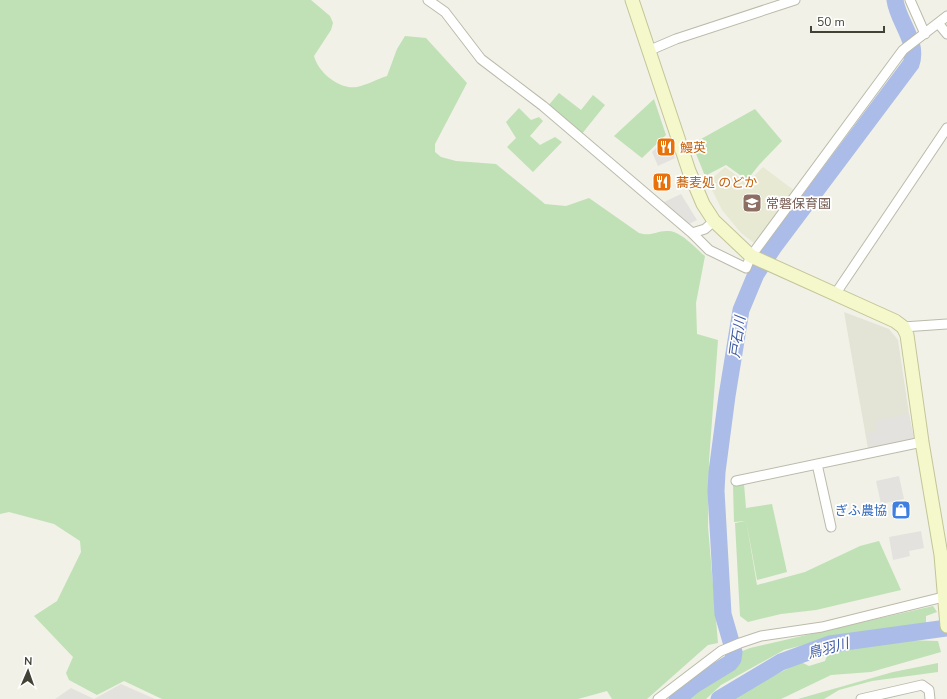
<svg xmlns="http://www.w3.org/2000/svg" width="947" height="699" viewBox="0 0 947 699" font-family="'Nunito Sans','Noto Sans JP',sans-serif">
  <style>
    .residential { fill: #e4e4d6 }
    .industrial { fill: #e4e2dc }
    .education { fill: #e8e9d3 }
    .green { fill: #bfe1b5 }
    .parking { fill: #e3e2de }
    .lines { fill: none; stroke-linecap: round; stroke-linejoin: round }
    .river { stroke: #aabce7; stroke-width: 17 }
    .street-casing { stroke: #bbbbab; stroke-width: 11 }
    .secondary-casing { stroke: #c3c598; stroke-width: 15 }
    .street { stroke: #fff; stroke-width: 9 }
    .secondary { stroke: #f5f8ca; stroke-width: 13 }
    .labels { text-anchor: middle; stroke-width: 3.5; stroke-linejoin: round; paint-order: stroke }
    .food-label { font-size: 13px; fill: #c56008; stroke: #fff; text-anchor: start }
    .education-label { font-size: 13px; fill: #785e54; stroke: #fff; text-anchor: start }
    .shop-label { font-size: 13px; fill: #366cbe; stroke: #fff; text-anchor: end }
    .water-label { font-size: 14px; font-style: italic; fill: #3d59a2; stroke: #fff }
  </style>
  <rect width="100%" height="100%" fill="#f1f1e7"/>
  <!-- residential -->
  <path class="residential" d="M844,312L889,329L898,340L913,440L868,449Z"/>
  <!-- industrial -->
  <path class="industrial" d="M121,684L155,699H55L71,688L94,699Z"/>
  <!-- education -->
  <path class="education" d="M725,167L747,183L763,167L795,191L754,243L741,233L722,210L708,182Z"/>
  <!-- green -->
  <path class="green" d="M0,0H311L330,16L333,23L331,30L314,56C318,72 339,90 357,87C367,85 377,79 387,76L397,49L405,36L426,38L467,83L435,144V152L441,157L456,161L496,164L545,204L566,206L589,198L639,233C652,237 657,230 669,231C682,232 695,248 705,256L696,303L697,334L718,340L709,461L708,527L718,643L708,645L647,699H612L607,691L578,699H162L124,681L97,695L69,680L66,673L73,657L34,616L57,601L81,552L80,541L54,524L9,512L0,514Z
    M559,93L581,110L593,95L605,105L581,135L547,107Z
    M654,99L666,135L642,158L614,136Z
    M519,108L531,120L539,117L543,121L530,136L540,145L555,137L562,142L533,172L507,147L516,138L506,122Z
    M755,109L782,141L759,165L747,180L726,165L705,176L692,144Z
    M744,484L746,508L772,504L787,572L757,580L746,520L757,585L805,572L860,546L879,541L901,590L816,610L781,614L748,622L740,616L735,523L745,521L734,522L733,486Z
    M933,606L937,612L926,616V626L915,629L908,636L850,633L784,650L721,685L706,699H671L725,658L750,648Z
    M871,639L938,641L941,652L871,672L831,675L781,699H732L763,681L801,662L809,666L825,661L827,656Z
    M938,663V672L872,681L839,690L824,699H798L893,672Z"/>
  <!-- parking -->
  <path class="parking" d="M666,138L675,158L658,166L652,152Z
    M681,194L697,220L689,224L673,212L664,202Z
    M909,414L914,438L870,448L867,433L877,431L875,421Z
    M899,476L904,499L881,504L876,481Z
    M921,531L924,548L909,551L910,556L893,560L889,537Z"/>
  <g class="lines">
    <!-- river -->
    <path class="river" d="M677,699L694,685L730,663L733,659L734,652L723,614L716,491L717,472L727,396L741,310L756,274L773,248L911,64C919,42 898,22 895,0
      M719,699L781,662L830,644L947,628"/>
    <defs>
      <path id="street" d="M428,0L445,12L481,59L543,106L692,233L705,229L714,221
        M910,0L925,34
        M938,23L947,34
        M648,51L676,39L795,0
        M692,233L709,250L746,268L751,256L903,50L947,16
        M836,293L947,128
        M903,327L947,324
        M817,464L831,527
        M736,481L922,442
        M658,699L721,651L740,643L761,636L822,627L947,596
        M861,699L922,685L929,690L930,699"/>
      <path id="secondary" d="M632,0L689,171L703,204L714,221L751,256L895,321L903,327L907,335L922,442L941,555L947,626"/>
    </defs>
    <!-- street casing -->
    <use href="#street" class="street-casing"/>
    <!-- secondary casing -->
    <use href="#secondary" class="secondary-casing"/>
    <!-- street -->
    <use href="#street" class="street"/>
    <!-- secondary -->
    <use href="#secondary" class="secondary"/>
  </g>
  <!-- icons -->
  <defs>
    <symbol id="restaurant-square" viewBox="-11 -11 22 22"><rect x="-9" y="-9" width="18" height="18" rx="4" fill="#e8710a" stroke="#fff"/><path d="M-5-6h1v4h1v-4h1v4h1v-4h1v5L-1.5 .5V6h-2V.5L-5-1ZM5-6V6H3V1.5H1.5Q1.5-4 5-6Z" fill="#fff"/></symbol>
    <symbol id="school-square" viewBox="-11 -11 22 22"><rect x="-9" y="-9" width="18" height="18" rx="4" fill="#8d6e63" stroke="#fff"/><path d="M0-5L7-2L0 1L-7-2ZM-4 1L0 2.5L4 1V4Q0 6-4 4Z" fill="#fff"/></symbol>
    <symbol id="shop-square" viewBox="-11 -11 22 22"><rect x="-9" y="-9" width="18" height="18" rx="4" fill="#3f7fe0" stroke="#fff"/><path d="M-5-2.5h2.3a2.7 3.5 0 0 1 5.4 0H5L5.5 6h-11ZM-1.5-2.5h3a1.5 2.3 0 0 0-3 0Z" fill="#fff"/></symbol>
  </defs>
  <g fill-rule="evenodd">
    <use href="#restaurant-square" x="655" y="136" width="22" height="22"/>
    <use href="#restaurant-square" x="651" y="171" width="22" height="22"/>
    <use href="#school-square" x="741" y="192" width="22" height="22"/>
    <use href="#shop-square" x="890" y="499" width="22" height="22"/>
  </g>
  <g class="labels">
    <!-- food labels -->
    <g class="food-label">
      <text x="680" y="152">鰻英</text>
      <text x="676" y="187">蕎麦処 のどか</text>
    </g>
    <!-- education labels -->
    <g class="education-label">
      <text x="766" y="208">常磐保育園</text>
    </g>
    <!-- shop labels -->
    <g class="shop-label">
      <text x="887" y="515">ぎふ農協</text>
    </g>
    <!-- water labels -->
    <g class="water-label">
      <text transform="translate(737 337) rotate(-82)" y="5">戸石川</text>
      <text transform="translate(828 648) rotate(-15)" y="5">鳥羽川</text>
    </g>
  </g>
  <!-- north arrow -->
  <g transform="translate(28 671) rotate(2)" stroke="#ffffff" stroke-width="3" paint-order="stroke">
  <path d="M0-3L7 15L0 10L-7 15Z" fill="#434237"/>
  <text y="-6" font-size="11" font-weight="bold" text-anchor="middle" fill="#434237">N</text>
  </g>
  <!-- scale -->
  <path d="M811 26v6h73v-6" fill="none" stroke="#434237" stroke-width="2"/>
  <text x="817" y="26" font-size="12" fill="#434237" stroke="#ffffff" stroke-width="3" paint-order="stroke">50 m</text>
</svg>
